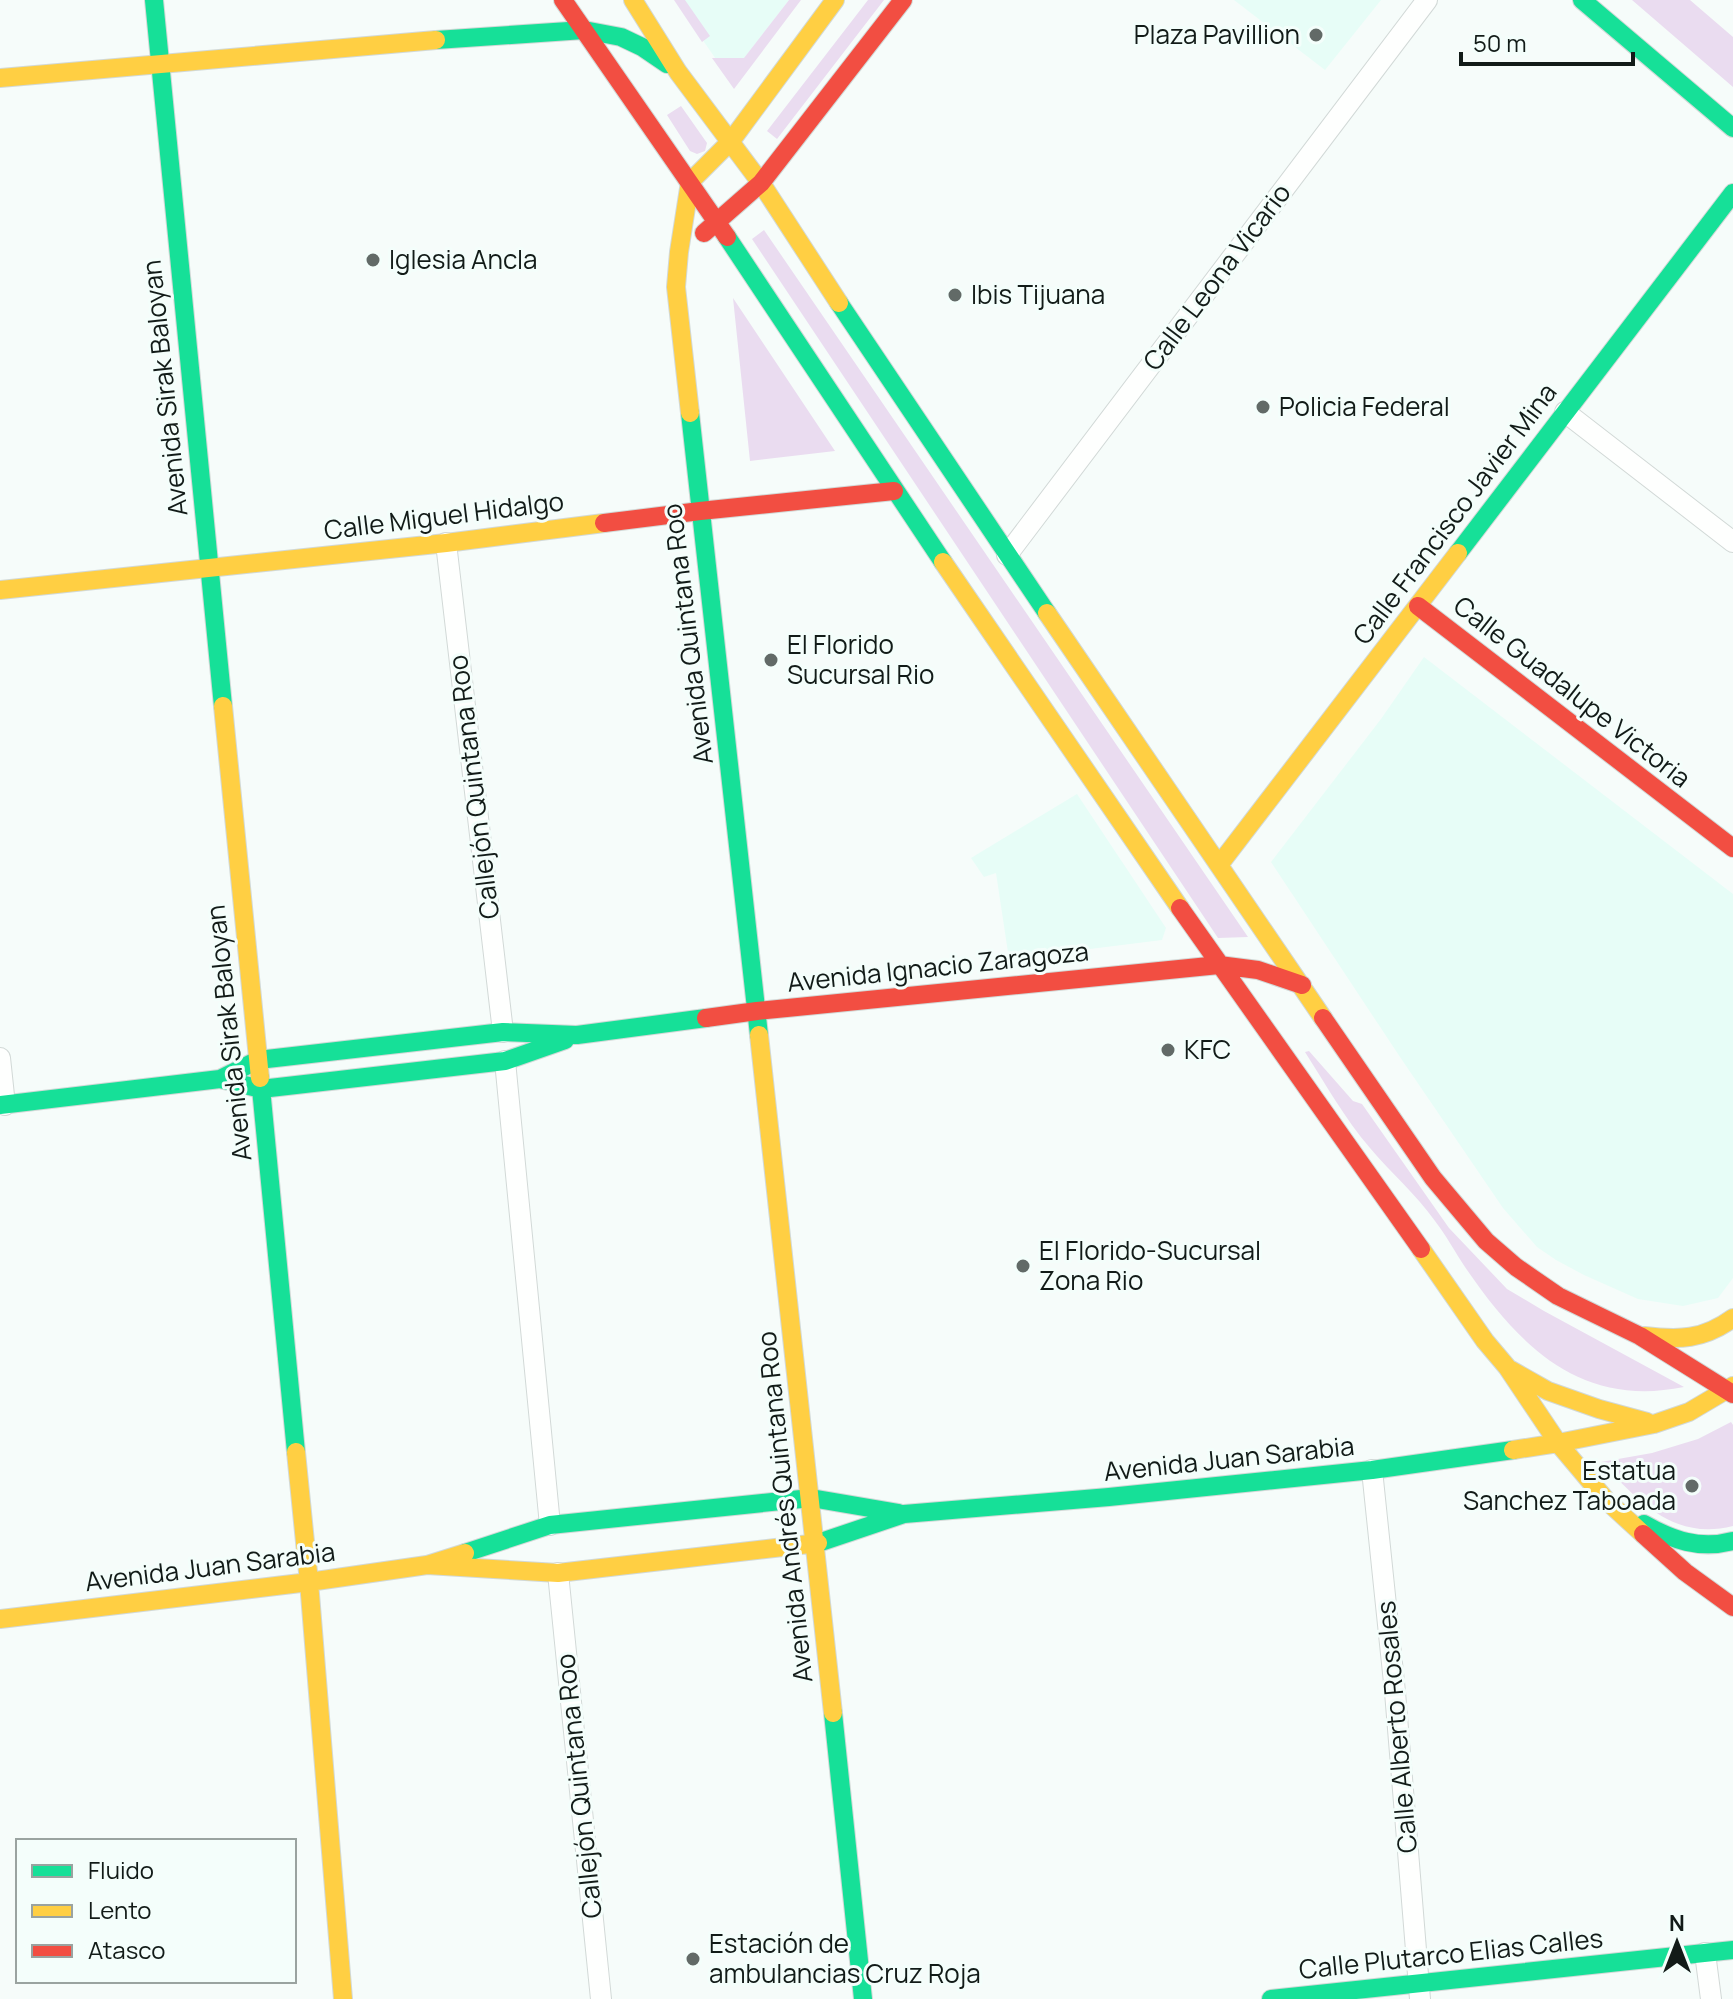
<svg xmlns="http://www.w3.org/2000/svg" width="1733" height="1999" viewBox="0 0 1733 1999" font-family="Manrope,sans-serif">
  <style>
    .built { fill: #e7fdf7 }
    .green { fill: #eadcf0 }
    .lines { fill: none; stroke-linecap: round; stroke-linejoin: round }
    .street-casing { stroke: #d2d9d7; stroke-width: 22 }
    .fast-casing { stroke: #d2d9d7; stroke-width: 20 }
    .slow-casing { stroke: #d2d9d7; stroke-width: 20 }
    .jam-casing { stroke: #d2d9d7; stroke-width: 20 }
    .street { stroke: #fefffe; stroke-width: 20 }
    .fast { stroke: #16e098; stroke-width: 18 }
    .slow { stroke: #ffcf43; stroke-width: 18 }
    .jam { stroke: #f24e42; stroke-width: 18 }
    .poi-dot { fill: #626a67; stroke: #f4fefb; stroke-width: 3 }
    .labels { text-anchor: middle; stroke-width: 6; stroke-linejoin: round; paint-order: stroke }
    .poi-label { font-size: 26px; fill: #121b18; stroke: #f4fefb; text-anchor: start }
    .street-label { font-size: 26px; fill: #121b18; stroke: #f4fefb }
  </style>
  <rect width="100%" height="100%" fill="#f6fcfa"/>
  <!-- built -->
  <path class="built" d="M675,0H789L729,78Z
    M1234,0H1381L1325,70Z
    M1424,657L1733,894V1278L1718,1298L1683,1306L1638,1299L1584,1275L1556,1260L1537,1247L1503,1208L1400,1057L1271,862L1381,719Z
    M1077,794L1166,928L1162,940L1009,959L996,873L984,877L971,858Z"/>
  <!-- green -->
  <path class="green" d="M674,0H685L710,36L702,42Z
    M789,0H801L734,89L712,58H744Z
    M868,0H884L777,139L767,131Z
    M1632,0H1690L1733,37V87Z
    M681,106L707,143L705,151L697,154L690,151L667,115Z
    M764,230L1248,937L1218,938L752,239Z
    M733,298L835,451L750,461Z
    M1309,1051L1353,1101L1362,1104L1449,1228L1507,1289L1544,1311L1684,1387C1580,1408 1519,1346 1465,1267C1455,1252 1446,1235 1435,1221C1416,1194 1391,1173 1370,1148C1345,1119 1326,1085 1305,1052Z
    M1731,1422L1733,1425V1526C1673,1541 1639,1501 1601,1462L1652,1453L1698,1439Z"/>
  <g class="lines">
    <defs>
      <path id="street" d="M1565,412L1733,542
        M446,543L503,1032
        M1007,555L1427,0
        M0,1058L5,1105
        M505,1061L550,1525
        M1372,1470L1395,1692L1420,1999
        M558,1573L601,1999
        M1705,1953L1711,1999"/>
      <path id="fast" d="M154,0L223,706
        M1582,0L1733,128
        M436,40L584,30L621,37L642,47L667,64
        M727,237L943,562
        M839,303L1047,613
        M690,413L759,1035
        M1458,553L1733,193
        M260,1078L296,1452
        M220,1079L258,1060L503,1032L577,1035L706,1018
        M0,1105L220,1079L261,1089L505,1061L565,1040
        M1644,1524C1672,1540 1700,1550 1733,1541
        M818,1543L904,1514L1109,1497L1372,1470L1513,1450
        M465,1553L550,1525L811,1498L899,1513
        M833,1713L863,1999
        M1271,1999L1733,1950"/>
      <path id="slow" d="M633,0L678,72L761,183L839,303
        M0,78L436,40
        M690,413L676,287L679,252L690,182L731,141L835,0
        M943,562L1180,908
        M0,590L446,543L604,523
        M1047,613L1323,1018
        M223,706L260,1078
        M1219,865L1458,553
        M759,1035L833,1713
        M1421,1249L1485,1341L1507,1367L1558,1443L1606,1500L1643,1534
        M1644,1336C1679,1340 1703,1340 1733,1318
        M1511,1370L1548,1391L1599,1409L1647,1422
        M1513,1450L1558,1443L1654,1424L1689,1412L1733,1386
        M296,1452L309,1582L343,1999
        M427,1565L558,1573L818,1543
        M0,1619L309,1582L427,1565L465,1553"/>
      <path id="jam" d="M563,0L727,237
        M704,233L761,183L903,0
        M604,523L700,511L894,491
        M1418,606L1733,848
        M1180,908L1421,1249
        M706,1018L757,1011L1219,965L1258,970L1302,985
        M1323,1018L1433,1178L1486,1241L1516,1267L1558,1296L1640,1336L1733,1394
        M1643,1534L1685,1572L1733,1607"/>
    </defs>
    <!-- street casing -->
    <use href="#street" class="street-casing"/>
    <!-- fast casing -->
    <use href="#fast" class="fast-casing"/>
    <!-- slow casing -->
    <use href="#slow" class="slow-casing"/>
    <!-- jam casing -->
    <use href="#jam" class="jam-casing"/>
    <!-- street -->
    <use href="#street" class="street"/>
    <!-- fast -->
    <use href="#fast" class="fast"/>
    <!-- slow -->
    <use href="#slow" class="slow"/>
    <!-- jam -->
    <use href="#jam" class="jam"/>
  </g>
  <!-- markers -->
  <g class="poi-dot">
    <circle cx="1316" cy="35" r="8"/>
    <circle cx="373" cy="260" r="8"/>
    <circle cx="955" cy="295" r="8"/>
    <circle cx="1263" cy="407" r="8"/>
    <circle cx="771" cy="660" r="8"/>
    <circle cx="1168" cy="1050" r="8"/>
    <circle cx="1023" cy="1266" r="8"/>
    <circle cx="1692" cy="1486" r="8"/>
    <circle cx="693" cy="1959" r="8"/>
  </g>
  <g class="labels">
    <!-- poi labels -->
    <g class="poi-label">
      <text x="1300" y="44" text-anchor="end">Plaza Pavillion</text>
      <text x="389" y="269">Iglesia Ancla</text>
      <text x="971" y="304">Ibis Tijuana</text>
      <text x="1279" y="416">Policia Federal</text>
      <text x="787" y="654">El Florido<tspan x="787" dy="30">Sucursal Rio</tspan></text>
      <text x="1184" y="1059">KFC</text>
      <text x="1039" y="1260">El Florido-Sucursal<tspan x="1039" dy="30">Zona Rio</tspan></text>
      <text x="1676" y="1480" text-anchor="end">Estatua<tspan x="1676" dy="30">Sanchez Taboada</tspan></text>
      <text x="709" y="1953">Estación de<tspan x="709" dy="30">ambulancias Cruz Roja</tspan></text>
    </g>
    <!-- street labels -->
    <g class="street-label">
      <text transform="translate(1217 277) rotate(-53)" y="9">Calle Leona Vicario</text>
      <text transform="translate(165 388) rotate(-96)" y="9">Avenida Sirak Baloyan</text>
      <text transform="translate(1455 514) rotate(-53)" y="9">Calle Francisco Javier Mina</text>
      <text transform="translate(444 516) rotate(-7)" y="9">Calle Miguel Hidalgo</text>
      <text transform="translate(688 634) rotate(-97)" y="9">Avenida Quintana Roo</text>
      <text transform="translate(1572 692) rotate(38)" y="9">Calle Guadalupe Victoria</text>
      <text transform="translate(474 787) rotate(-97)" y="9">Callejón Quintana Roo</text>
      <text transform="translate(938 967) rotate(-6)" y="9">Avenida Ignacio Zaragoza</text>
      <text transform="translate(229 1033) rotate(-96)" y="9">Avenida Sirak Baloyan</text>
      <text transform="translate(1229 1459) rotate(-6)" y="9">Avenida Juan Sarabia</text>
      <text transform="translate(785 1507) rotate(-96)" y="9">Avenida Andrés Quintana Roo</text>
      <text transform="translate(210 1567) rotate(-7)" y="9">Avenida Juan Sarabia</text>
      <text transform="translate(1397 1727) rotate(-95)" y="9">Calle Alberto Rosales</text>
      <text transform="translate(579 1786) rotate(-96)" y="9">Callejón Quintana Roo</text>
      <text transform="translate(1451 1954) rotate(-6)" y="9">Calle Plutarco Elias Calles</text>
    </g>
  </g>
  <!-- legend -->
  <rect x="16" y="1839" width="280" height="144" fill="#f4fefb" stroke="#9aa3a0" stroke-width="2"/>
  <rect x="32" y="1865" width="40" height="12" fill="#16e098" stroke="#9aa3a0" stroke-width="2"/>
  <text x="88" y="1879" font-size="24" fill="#121b18">Fluido</text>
  <rect x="32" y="1905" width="40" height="12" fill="#ffcf43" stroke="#9aa3a0" stroke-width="2"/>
  <text x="88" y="1919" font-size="24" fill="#121b18">Lento</text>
  <rect x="32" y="1945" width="40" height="12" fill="#f24e42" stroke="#9aa3a0" stroke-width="2"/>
  <text x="88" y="1959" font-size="24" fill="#121b18">Atasco</text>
  <!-- north arrow -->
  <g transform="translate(1677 1943)" stroke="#f4fefb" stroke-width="6" paint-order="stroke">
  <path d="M0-6L14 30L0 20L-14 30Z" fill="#121b18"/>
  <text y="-12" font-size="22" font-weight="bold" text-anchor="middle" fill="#121b18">N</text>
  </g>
  <!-- scale -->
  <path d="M1461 52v12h172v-12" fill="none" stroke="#121b18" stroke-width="4"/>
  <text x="1473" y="52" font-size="24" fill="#121b18" stroke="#f4fefb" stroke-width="6" paint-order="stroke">50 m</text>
</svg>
